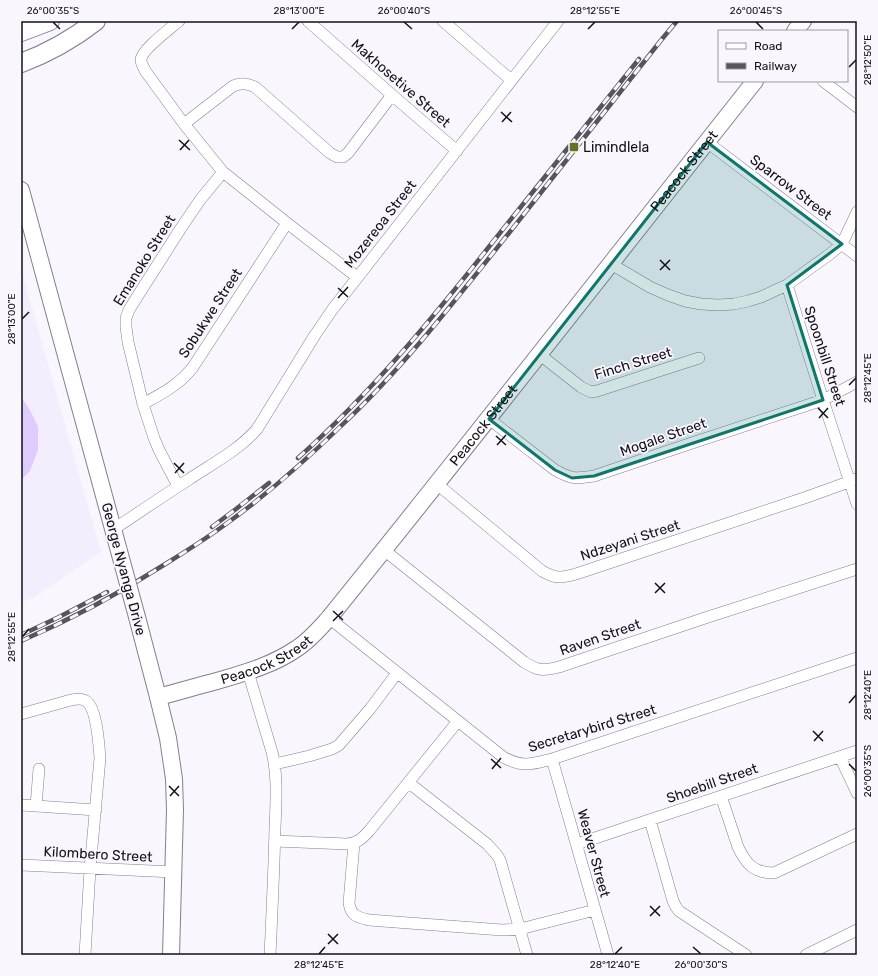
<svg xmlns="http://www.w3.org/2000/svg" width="878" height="976" viewBox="0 0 878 976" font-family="Rubik,sans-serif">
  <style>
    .built { fill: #f4edfe }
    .green { fill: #e0cbfe }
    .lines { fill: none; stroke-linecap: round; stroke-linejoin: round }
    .street-casing { stroke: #857e90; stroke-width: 12 }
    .secondary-casing { stroke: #857e90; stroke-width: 18 }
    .primary-casing { stroke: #857e90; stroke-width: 20 }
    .street { stroke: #fff; stroke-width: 11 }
    .secondary { stroke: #fff; stroke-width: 16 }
    .primary { stroke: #fff; stroke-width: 18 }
    .rail-casing { stroke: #57545b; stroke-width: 4.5 }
    .rail { stroke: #f9f6fe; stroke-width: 3; stroke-dasharray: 9; stroke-linecap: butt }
    .secondary-bridge-casing { stroke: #857e90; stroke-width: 18; stroke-linecap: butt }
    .secondary-bridge { stroke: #fff; stroke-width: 16 }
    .marked { fill: #0f766e; fill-opacity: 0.2; stroke: #0f766e; stroke-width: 3; stroke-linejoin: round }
    .ticks { fill: none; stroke: #131017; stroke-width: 1.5 }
    .poi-dot { fill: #617423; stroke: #f9f6fe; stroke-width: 1.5 }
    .labels { text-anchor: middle; stroke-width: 3.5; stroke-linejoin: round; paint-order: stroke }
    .street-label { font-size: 14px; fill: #131017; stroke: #f9f6fe }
    .poi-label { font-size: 14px; fill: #131017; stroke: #f9f6fe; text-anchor: start }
    .neatline { fill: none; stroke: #131017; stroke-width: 1.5 }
    .ticks-label { font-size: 10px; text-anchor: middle; fill: #131017 }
  </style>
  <rect width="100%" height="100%" fill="#f9f6fe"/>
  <!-- built -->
  <path class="built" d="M21,268L101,552L33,598L21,602Z"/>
  <!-- green -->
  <path class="green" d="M21,397L30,410L38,427V450L30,471L21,480Z"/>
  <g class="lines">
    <defs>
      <path id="street" d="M179,21C171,28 141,50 141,60C141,64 144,68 146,72L184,124L223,172L287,223L357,277
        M308,21L392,95L457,151
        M443,21L511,80
        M823,81L857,107
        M184,124L233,86C243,83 245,83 255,87L330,153L337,157H343L348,153L392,95
        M707,142L857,256
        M611,264L650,287L668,295L685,301L701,304L718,305L734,304L748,301L761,297L787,285L830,254L842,244L857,212
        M787,285L823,400L857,504
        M539,354L581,387L591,392L597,391L699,358
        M143,404C163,393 179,385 193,367L287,223
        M489,419L555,470C571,479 575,479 594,476L695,442L823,400L857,382
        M437,484L542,571C556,579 560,578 576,574L807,497L857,479
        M178,486L159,450L154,438L143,404L128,342L126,327V318L129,310L137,297L181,228L200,200L223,172
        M114,529C138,513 163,496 188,480C212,464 239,450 257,429L315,335L332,310L558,21
        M384,550L524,662C538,671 543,671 559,667L705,618L857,569
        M329,618L503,757C523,768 532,764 552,759L857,658
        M248,672L272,752C278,777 276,802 275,828C274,871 272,913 270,955
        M21,714L71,700C76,699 82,698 86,701C97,708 99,746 100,758L90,869L85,955
        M840,757L857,793
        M552,759L608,955
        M275,764L309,756L332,749L339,745L370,709L397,673
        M409,783L487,844L497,855L500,860L527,955
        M721,796L738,847C746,864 754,873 774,873L857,834
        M21,805L96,810
        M36,806L39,769
        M650,820L673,901L676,907L679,911L685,915L746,955
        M275,841L347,844C357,843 362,839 369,831L458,721
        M354,843L349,903C351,916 357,917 369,920L502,930L520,929L595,910
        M577,844L857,751
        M21,865L174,872
        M806,955L857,930"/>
      <g id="secondary">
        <path d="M795,31L803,21"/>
        <path d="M21,190L119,551"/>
        <path d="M137,617L158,697L168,738L174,779L175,810L171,955"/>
        <path id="s1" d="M158,697C178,692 197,686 217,681C244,673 273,665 296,649C309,641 319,629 329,618C473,440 613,260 755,81"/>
      </g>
      <path id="primary" d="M21,32L50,21
        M21,63C48,53 73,39 96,21"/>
    </defs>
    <!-- street casing -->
    <use href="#street" class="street-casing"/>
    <!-- secondary casing -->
    <use href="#secondary" class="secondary-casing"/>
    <!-- primary casing -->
    <use href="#primary" class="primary-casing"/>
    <!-- street -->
    <use href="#street" class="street"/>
    <!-- secondary -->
    <use href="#secondary" class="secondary"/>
    <!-- primary -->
    <use href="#primary" class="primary"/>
    <defs>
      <path id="rail" d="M298,458C370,394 432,319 492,243C541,182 590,120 639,59
        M212,527L236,509L269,483
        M21,635L59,617L107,592
        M21,641C72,619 120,593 167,563C188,550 210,536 230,521C270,492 307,459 342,425C403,368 457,298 509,233C560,168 611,104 662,39L677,21"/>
    </defs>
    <!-- rail casing -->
    <use href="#rail" class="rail-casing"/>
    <!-- rail -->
    <use href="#rail" class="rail"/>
    <defs>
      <path id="secondary-bridge" d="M119,551L137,617"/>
    </defs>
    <!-- secondary-bridge casing -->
    <use href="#secondary-bridge" class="secondary-bridge-casing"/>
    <!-- secondary-bridge -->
    <use href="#secondary-bridge" class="secondary-bridge"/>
  </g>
  <!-- marked area -->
  <path class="marked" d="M707,142L842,244L787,285L823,400L594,476L572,478L555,470L489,419Z"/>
  <!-- ticks -->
  <path class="ticks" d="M53,22L60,29M404,22L412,29M756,22L763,29M292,29L299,22M588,29L595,22M849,67L856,60M501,112L512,122M502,122L511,112M179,140L190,150M180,150L189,140M660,260L670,270M660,270L670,260M338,288L348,297M338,298L348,287M22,319L29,312M849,385L856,378M818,408L828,418M819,418L828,408M496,436L506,445M497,445L506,435M174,463L184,473M175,473L184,463M655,583L665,593M655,593L665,583M333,611L343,620M333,621L343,611M22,637L29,629M849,703L856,695M813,731L823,741M814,741L823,731M491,759L501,768M849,764L856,771M492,769L501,758M169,786L179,796M170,796L179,786M650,906L660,916M650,916L660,906M328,934L338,944M328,944L338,934M693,947L701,954M319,954L325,947M615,954L622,947"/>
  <!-- markers -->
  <rect class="poi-dot" x="569" y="142" width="10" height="10" rx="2"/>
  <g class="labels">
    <!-- street labels -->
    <g class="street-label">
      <text transform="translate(401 83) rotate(41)" y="5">Makhosetive Street</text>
      <text dy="5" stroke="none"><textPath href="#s1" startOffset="763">Peacock Street</textPath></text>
      <text transform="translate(791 187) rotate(37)" y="5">Sparrow Street</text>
      <text transform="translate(380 224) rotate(-52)" y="5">Mozereoa Street</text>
      <text transform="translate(144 260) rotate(-58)" y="5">Emanoko Street</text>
      <text transform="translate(210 313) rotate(-57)" y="5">Sobukwe Street</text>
      <text transform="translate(825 356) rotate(72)" y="5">Spoonbill Street</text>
      <text transform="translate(633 363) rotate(-17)" y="5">Finch Street</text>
      <text dy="5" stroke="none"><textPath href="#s1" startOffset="439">Peacock Street</textPath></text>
      <text transform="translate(663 437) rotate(-19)" y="5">Mogale Street</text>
      <text transform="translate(630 540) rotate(-18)" y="5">Ndzeyani Street</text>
      <text transform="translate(124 569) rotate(75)" y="5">George Nyanga Drive</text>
      <text transform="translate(600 637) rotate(-19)" y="5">Raven Street</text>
      <text dy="5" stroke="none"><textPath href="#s1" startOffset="115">Peacock Street</textPath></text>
      <text transform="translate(592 728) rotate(-17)" y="5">Secretarybird Street</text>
      <text transform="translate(712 783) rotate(-19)" y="5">Shoebill Street</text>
      <text transform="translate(594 853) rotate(75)" y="5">Weaver Street</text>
      <text transform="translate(98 854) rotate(3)" y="5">Kilombero Street</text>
    </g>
    <!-- poi labels -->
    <g class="poi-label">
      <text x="583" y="152">Limindlela</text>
    </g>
  </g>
  <!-- border -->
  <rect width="878" height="976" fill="none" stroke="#f9f6fe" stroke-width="44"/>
  <!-- legend -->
  <rect x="718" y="30" width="130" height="52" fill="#f9f6fe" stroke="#9d9aa2"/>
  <rect x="726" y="43" width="20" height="6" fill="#ffffff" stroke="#9d9aa2"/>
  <text x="754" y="50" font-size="12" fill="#131017">Road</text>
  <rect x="726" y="63" width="20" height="6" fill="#57545b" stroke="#9d9aa2"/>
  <text x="754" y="70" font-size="12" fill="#131017">Railway</text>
  <rect x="22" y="22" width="834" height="932" class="neatline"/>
  <g class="ticks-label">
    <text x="53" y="14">26°00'35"S</text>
    <text x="299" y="14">28°13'00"E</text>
    <text x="404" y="14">26°00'40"S</text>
    <text x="595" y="14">28°12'55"E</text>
    <text x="756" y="14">26°00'45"S</text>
    <text transform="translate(867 60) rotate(-90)" y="4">28°12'50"E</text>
    <text transform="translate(11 319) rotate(-90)" y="4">28°13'00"E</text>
    <text transform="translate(867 378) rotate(-90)" y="4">28°12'45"E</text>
    <text transform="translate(11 637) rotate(-90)" y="4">28°12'55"E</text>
    <text transform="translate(867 695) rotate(-90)" y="4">28°12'40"E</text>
    <text transform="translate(867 771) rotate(-90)" y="4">26°00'35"S</text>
    <text x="319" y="968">28°12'45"E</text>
    <text x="615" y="968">28°12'40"E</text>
    <text x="701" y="968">26°00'30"S</text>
  </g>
</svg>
